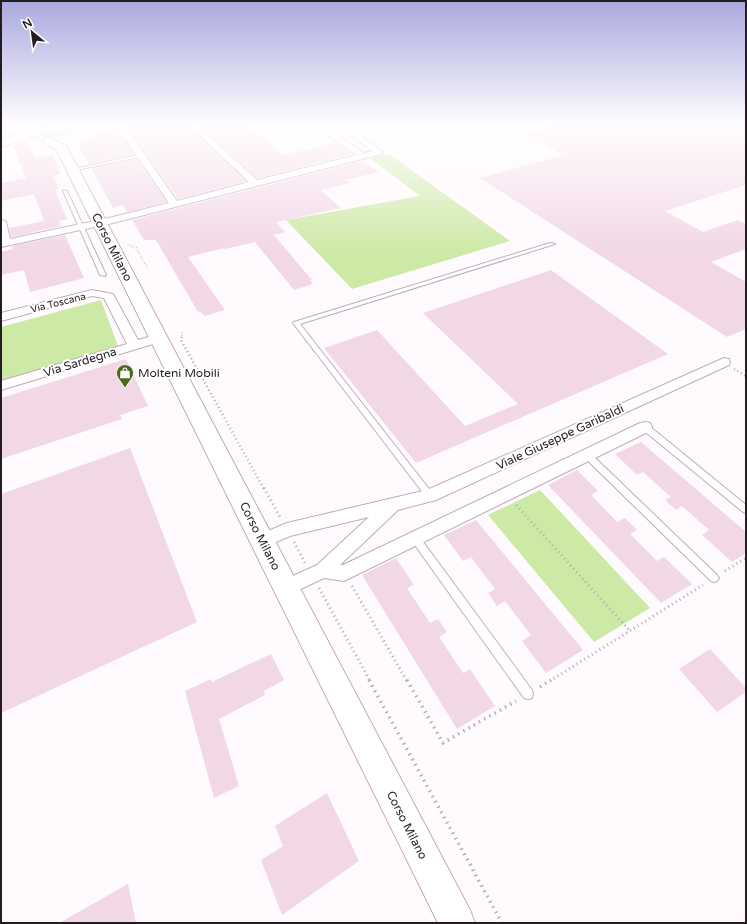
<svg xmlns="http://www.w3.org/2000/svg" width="747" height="924" viewBox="0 0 747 924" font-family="'Varela Round',sans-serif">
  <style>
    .green { fill: #cce9a5 }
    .building { fill: #f2d7e7 }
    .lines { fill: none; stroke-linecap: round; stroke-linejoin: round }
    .lane-casing { stroke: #c3aab9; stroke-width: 2 }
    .street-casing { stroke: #c3aab9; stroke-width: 2 }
    .secondary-casing { stroke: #c3aab9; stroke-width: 2 }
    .path-far3 { stroke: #b3acb0; stroke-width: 2; stroke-dasharray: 0.5 2; stroke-linecap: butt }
    .path-far2 { stroke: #b3acb0; stroke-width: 2.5; stroke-dasharray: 1 3; stroke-linecap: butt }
    .path-far1 { stroke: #b3acb0; stroke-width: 3; stroke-dasharray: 1 3.5; stroke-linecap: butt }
    .path { stroke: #b3acb0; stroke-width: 3.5; stroke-dasharray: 1.5 4.5; stroke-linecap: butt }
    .lane { fill: #fff; fill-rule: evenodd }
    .street { fill: #fff; fill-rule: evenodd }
    .secondary { fill: #fff; fill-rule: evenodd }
    .labels { text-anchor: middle; stroke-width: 4; stroke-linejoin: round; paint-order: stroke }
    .far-street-label { font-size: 10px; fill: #251c21; stroke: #fff }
    .street-label { font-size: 12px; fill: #251c21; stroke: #fff }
    .poi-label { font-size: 12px; fill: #251c21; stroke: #fff; text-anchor: start }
  </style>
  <rect width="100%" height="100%" fill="#fffafd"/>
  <!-- green -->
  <path class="green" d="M66,130L68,131L67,134C60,139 51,140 44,137L45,134L50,131Z
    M389,154L510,241L352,289L286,220L420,196L370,158Z
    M101,300L118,346L1,382V327Z
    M540,490L650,608L594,642L488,515Z"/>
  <!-- building -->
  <path class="building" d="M129,125H188L246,181L178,199L127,126Z
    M199,125H248L283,155L337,143L352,154L257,178Z
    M556,125H746V185L665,211L703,232L738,220L746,224V249L711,262L746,282V329L727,337L480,178L564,155L523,133Z
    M116,128L134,154L89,164L78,146L98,132Z
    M27,141L35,158L52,155L61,174L53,176L59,189L55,190L67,219L59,221L61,226L11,237L9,228L44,221L34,194L1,201V183L26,178L13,145Z
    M137,159L167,202L127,212L123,205L113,208L91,168Z
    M362,161L379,172L346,180L350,183L321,190L341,208L276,222L285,232L274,235L312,280H310L313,284L294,290L255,242L225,249L224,248L188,257L225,310L204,316L200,311L198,312L156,240H144L132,220Z
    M65,235L84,278L30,292L24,270L1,275V252L13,249L12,246Z
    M551,270L668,354L416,463L324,348L377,330L465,426L518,404L423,313Z
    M126,359L148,406L120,415L122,419L1,459V398Z
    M641,442L746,532V553L732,562L702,535L709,530L682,506L676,510L665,500L671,497L643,472L637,475L615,454Z
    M130,448L197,622L1,713V494Z
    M577,470L598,491L591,495L617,522L625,518L637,530L630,534L657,561L664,557L692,584L661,603L548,485Z
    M476,520L583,650L546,673L522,641L531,635L505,601L497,606L488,593L495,589L471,557L463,561L444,535Z
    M396,558L414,585L407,588L430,623L438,619L447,632L439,637L463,673L470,669L495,706L457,729L362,575Z
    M710,649L746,688V692L717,712L679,669Z
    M271,654L284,680L264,691L265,695L219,719L239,786L214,798L185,691L211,679L212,682Z
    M327,793L359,861L282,915L261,860L283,846L275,826Z
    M128,884L136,923H59Z"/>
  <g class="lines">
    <defs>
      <path id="lane" d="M142,154H144V156L72,171L70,170Z
        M63,190L67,191L106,275L105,276L100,275L63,191Z
        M550,243L555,244L300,324L433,494L434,496L433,498H427L293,323L294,322Z
        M645,424L648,425L746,505V513L743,512L642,429L641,427Z
        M587,452L590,453L717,575L719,578L717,581L714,582L711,581L584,457L583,455L584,453Z
        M415,534L418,535L532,690L533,694L532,698L528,699L524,698L412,541L411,538L412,535Z"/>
      <path id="street" d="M116,125H124L177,201L249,182L189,125H197L257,180L356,155L314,125H323L364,153L373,151L337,125H346L383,152L382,154L113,223L1,247V219L6,222L10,239L113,217L169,203Z
        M92,290L113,294L138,340L159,334L163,335L165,338L163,341L1,390V381L127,344L104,298L92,296L1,321V313Z
        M724,358L729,359L730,362L729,365L436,500L398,510L340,565H343L640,423L645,422L650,423L652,427L650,431L350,578L344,581L324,578L286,596L280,594L277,588L280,582L317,565L369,517L290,536L262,548L256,546L254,541L256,536L287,523L427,490Z"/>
      <path id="secondary" d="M51,125H98L100,127L94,130L53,131L1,147V139Z
        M48,137L66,146L68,149L470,910L475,923H438L57,151L42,141L44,139Z"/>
    </defs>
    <!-- lane casing -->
    <use href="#lane" class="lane-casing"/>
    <!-- street casing -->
    <use href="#street" class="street-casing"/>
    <!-- secondary casing -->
    <use href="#secondary" class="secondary-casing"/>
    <!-- path-far3 -->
    <path class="path-far3" d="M129,245L136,248L148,269
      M181,338L183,332"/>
    <!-- path-far2 -->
    <path class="path-far2" d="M182,337L181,340L264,489
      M734,369L746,376"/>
    <!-- path-far1 -->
    <path class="path-far1" d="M264,488L280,517
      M516,505L630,631
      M294,542L305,563
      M725,571L746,558
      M352,586L407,681
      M319,588L370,681
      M550,681L703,585"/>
    <!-- path -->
    <path class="path" d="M369,680L502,923
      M407,680L443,743L516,701
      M540,687L551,680"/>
    <!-- lane -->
    <use href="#lane" class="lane"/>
    <!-- street -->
    <use href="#street" class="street"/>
    <!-- secondary -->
    <use href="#secondary" class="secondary"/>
  </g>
  <!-- sky -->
  <linearGradient id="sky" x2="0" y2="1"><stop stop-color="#a9a8de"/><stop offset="0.49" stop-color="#fffdfe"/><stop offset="1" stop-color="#fffdfe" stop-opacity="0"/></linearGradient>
  <rect width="747" height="254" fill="url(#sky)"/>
  <!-- icons -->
  <defs>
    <symbol id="shop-pin" viewBox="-11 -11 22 30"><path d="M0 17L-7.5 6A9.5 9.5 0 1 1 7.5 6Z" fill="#4c681b" stroke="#fff"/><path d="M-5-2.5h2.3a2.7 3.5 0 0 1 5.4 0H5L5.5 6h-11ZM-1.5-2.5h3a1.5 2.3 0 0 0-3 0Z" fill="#fff"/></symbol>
  </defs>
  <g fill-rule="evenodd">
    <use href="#shop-pin" x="115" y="363" width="20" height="27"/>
  </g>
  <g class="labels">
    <!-- far-street labels -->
    <g class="far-street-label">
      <text transform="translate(58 302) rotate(-14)" y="4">Via Toscana</text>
    </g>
    <!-- street labels -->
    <g class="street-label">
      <text transform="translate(112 247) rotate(63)" y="4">Corso Milano</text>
      <text transform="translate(80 362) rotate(-17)" y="4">Via Sardegna</text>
      <text transform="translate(560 437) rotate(-25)" y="4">Viale Giuseppe Garibaldi</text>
      <text transform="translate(260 536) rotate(63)" y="4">Corso Milano</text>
      <text transform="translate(407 825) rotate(63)" y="4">Corso Milano</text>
    </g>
    <!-- poi labels -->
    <g class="poi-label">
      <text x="138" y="377">Molteni Mobili</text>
    </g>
  </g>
  <!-- border -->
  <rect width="747" height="924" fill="none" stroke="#251c21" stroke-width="4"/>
  <!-- north arrow -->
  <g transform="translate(32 32) rotate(331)" stroke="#ffffff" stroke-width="3" paint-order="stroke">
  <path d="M0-3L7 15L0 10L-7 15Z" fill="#251c21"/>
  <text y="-6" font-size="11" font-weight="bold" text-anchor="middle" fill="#251c21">N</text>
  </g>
</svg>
